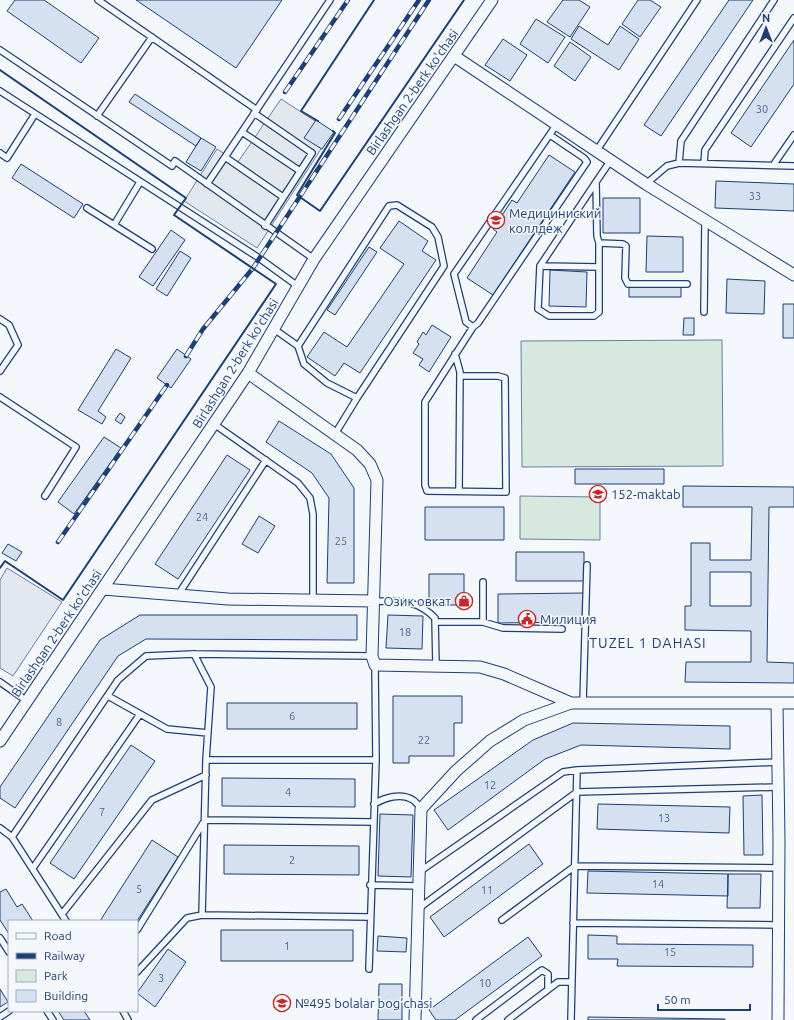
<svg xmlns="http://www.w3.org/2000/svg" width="794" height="1020" viewBox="0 0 794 1020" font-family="Ubuntu,sans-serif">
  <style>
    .green { fill: #d7e8df; stroke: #687fa3 }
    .parking { fill: #e3e8f0; stroke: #687fa3 }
    .building { fill: #d5e0f0; stroke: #1d3f73; fill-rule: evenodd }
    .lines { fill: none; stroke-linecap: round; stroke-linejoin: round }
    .lane-casing { stroke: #1d3f73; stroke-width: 8 }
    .street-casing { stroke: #1d3f73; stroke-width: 13 }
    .lane { stroke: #f4f7fb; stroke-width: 5.5 }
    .street { stroke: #f4f7fb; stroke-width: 11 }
    .rail-casing { stroke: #1d3f73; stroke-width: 4.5 }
    .rail { stroke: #f4f7fb; stroke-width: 3; stroke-dasharray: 9; stroke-linecap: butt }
    .wall { stroke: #1d3f73; stroke-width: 2 }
    .labels { text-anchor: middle; stroke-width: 3; stroke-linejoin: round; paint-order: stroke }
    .number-label { font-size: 11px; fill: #4b6792 }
    .street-label { font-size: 13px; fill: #1d3f73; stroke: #f4f7fb }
    .poi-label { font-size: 13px; fill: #1d3f73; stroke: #f4f7fb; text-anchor: start }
    .neighbourhood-label { font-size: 14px; letter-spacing: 1px; fill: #1d3f73; stroke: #f4f7fb }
  </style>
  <rect width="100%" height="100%" fill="#f4f7fb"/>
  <!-- green -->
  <path class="green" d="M722,340L723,466L522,467L521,341Z
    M520,496L600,497V540L520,539Z"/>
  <!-- parking -->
  <path class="parking" d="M281,99L332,132L257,248L184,201L217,149L238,162Z
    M7,568L62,602L13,676L0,668V580Z"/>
  <!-- building -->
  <path class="building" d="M15,0H44L99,38L81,63L7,11Z
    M136,0H282L236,68Z
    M563,0H579L590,7L570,37L547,22Z
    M638,0H650L661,7L640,37L622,24Z
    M729,0H753L661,136L644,125Z
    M536,19L565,37L548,63L520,44Z
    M579,26L608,45L620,26L639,39L619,70L571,39Z
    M503,39L527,55L510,81L485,65Z
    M794,40V84L751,147L731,133Z
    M570,42L591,57L575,81L554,66Z
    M135,94L201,138L196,146L129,102Z
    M316,120L334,132L322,149L304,138Z
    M201,138L216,147L201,171L186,162Z
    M549,155L575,172L493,295L467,278L497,232L493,229L512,200L517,203Z
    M21,164L83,204L74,218L12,178Z
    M716,181L794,184V211L715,208Z
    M603,198H640V233H603Z
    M399,221L428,241L422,251L436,260L360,373L344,363L335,376L307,357L324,332L347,347L404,264L380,248Z
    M171,230L185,240L153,286L139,277Z
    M647,236L683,237V272H646Z
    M369,247L377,252L335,315L327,310Z
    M180,251L191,258L167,296L156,289Z
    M550,270L587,272L586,307L549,306Z
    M727,279L765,281L764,314L726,313Z
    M629,285L681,286V297H629Z
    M783,304H794V338H783Z
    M684,318H694V335H683Z
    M432,325L451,337L429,372L419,365L423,359L413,353L419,344L417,342L423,332L426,335Z
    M116,349L131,358L98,411L106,417L102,424L78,410Z
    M177,349L191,359L171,388L157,378Z
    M120,413L125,417L121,424L115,420Z
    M279,421L331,454L354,488V583H327L329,498L312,473L266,442Z
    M104,437L121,448L74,514L58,502Z
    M227,455L250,470L178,579L155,564Z
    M575,469H664V484H575Z
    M683,486L794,487V507H769L767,662L794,663V683L685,682L686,662H751V631L685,630V606H691V543H710V560H751L752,507H683ZM710,572H751V606H710Z
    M425,507H504V540H425Z
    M259,516L275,526L258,553L242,544Z
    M8,544L22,552L16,561L2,553Z
    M516,552H584V581H516Z
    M429,574H464V605H429Z
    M584,593V622L498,623V594Z
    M140,615H357V640L146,639L118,656L15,808L0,798V787L100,640Z
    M388,615L423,616L422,649L386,648Z
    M393,696H462V723H454V756H409V763H393Z
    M227,703H357V729H227Z
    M573,723L730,726V749L581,745L545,759L448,830L434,810L533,740Z
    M131,745L155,761L74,879L50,863Z
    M222,778L355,779V807L222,806Z
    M762,795L763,855H744L743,796Z
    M598,804L730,807L729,833L597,829Z
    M380,814L413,815L411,877L378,876Z
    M152,840L178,857L137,921H100Z
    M529,844L543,864L444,937L430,917Z
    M224,845L359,846V875L224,874Z
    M588,871L728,874V896L587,893Z
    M728,874H761L760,908H727Z
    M6,889L17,907L22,904L33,921H9V934L0,920V892Z
    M221,930H353V961H221Z
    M588,935L617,936V944L753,945V967L617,966L618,959H588Z
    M378,936L407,938L406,952L377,951Z
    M528,937L542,956L455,1020H436L429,1010Z
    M168,949L186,962L155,1007L137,993Z
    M379,984H402V1020H378Z
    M0,989L8,1002L0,1007Z
    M58,1011H84L90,1020H64Z
    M588,1017L725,1019V1020H588Z"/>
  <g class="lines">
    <defs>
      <path id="lane" d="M98,0L257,110
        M0,50L172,166L175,161L314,259
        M0,91L259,258L299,287
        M254,113L312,153L265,226
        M97,116L152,37
        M242,132L300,171
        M550,135L584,158L587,162L478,323L473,327L466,322L454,274L557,124
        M597,150L697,0
        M0,153L7,158L35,114
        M225,157L283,197
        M611,160L596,182L597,236L599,243L623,244L626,246L625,278L628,284H687
        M679,163L681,141L774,0
        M704,163L705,150L794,18
        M774,164L794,135
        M140,182L114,225L152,249
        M596,182L540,266L538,309L549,316H594L599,312V243
        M207,184L330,0
        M646,184L667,166L679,163L794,166
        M87,208L114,225
        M540,266L599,267
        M704,312L705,220
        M0,319L9,325L18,345L0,371
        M274,329L298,346L304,364L327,383L357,398L335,434
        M298,346L389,206L397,205L432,227L438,237L444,266L357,398
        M455,354L460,372L459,491
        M460,376H498L505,378L506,492L427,491L425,485V402L473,327
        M0,397L76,447L45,496
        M214,424L298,483L310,498L313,514V600
        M483,582V622
        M178,595L266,460
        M374,601C400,602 415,598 435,618L436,666
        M435,622H483L503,628L562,629
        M0,682L27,701
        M108,696L167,729L208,733
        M583,703L587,565
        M206,760H376
        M374,804C384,798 401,792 413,800C416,802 419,806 421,809
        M0,828L12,837L66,921
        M12,837L118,680L146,656L194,654L372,656
        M33,868L140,714
        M419,872L563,772L577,770L778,762
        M370,885L419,886
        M419,908L577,792L778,787
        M62,914L152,800L206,775
        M202,915L369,917
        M502,920L575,866L779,868
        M573,923L779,925
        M137,930L205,820L373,822
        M0,938L9,952
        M369,969L376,760L375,665
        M137,972L187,918L202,915L206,760L211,687L194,654
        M47,1011L53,1020
        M123,1011L128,1020
        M0,1017L9,1011
        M476,1020L542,970L548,974V989
        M508,1020L558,982H572
        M571,1020L577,770"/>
      <path id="street" d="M454,56L646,184L794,275
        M248,373L357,450L370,464L377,480L372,656L375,665L480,667L504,674L571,703
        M103,589L228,599L374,601
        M777,703L779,840L778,1020
        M0,741L248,373L314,259L492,0
        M415,1020L421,809L456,771L490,741L524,720L571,703H794"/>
    </defs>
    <!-- lane casing -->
    <use href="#lane" class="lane-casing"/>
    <!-- street casing -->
    <use href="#street" class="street-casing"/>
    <!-- lane -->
    <use href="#lane" class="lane"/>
    <!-- street -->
    <use href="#street" class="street"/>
    <defs>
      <path id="rail" d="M285,92L348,0
        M339,119L419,0
        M186,356L203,329L253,268L429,0
        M58,542L167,385"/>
    </defs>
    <!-- rail casing -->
    <use href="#rail" class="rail-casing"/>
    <!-- rail -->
    <use href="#rail" class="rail"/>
    <!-- wall -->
    <path class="wall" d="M0,70L186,198L174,215L276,284L63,600L5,561L0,568
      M318,121L301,111L374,0
      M333,131L335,133L297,195L320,211L464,0"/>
  </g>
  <!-- icons -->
  <defs>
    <symbol id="university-ring" viewBox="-11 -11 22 22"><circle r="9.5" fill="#f4f7fb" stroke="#c62828" stroke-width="1.5"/><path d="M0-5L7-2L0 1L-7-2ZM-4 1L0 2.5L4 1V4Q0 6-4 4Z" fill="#c62828"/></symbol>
    <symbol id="school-ring" viewBox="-11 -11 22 22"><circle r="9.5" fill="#f4f7fb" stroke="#c62828" stroke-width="1.5"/><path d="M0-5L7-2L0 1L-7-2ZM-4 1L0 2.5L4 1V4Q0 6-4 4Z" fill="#c62828"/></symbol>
    <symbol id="shop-ring" viewBox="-11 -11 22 22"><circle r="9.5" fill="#f4f7fb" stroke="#c62828" stroke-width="1.5"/><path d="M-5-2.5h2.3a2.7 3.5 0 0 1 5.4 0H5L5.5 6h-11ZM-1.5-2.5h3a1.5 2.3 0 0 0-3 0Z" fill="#c62828"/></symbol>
    <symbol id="civic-ring" viewBox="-11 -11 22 22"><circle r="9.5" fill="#f4f7fb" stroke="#c62828" stroke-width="1.5"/><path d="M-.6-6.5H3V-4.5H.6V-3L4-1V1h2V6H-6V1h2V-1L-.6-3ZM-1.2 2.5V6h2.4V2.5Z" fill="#c62828"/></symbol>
  </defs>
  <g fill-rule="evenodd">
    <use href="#university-ring" x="486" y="210" width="20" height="20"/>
    <use href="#school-ring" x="588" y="484" width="20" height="20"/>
    <use href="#shop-ring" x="454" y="591" width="20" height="20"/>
    <use href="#civic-ring" x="517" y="609" width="20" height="20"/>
    <use href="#school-ring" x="272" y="993" width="20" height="20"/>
  </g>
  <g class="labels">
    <!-- number labels -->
    <g class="number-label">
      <text x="762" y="113">30</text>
      <text x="755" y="200">33</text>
      <text x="202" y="521">24</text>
      <text x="341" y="545">25</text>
      <text x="405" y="636">18</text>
      <text x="292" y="720">6</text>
      <text x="59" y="726">8</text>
      <text x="424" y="744">22</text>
      <text x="490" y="789">12</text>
      <text x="288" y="796">4</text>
      <text x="102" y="816">7</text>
      <text x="664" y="822">13</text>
      <text x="292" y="864">2</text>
      <text x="658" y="888">14</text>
      <text x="139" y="893">5</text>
      <text x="487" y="894">11</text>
      <text x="287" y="950">1</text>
      <text x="670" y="956">15</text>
      <text x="161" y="982">3</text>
      <text x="485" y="987">10</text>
    </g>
    <!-- street labels -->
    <g class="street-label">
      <text transform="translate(412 92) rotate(-55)" y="5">Birlashgan 2-berk ko'chasi</text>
      <text transform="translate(235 363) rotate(-58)" y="5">Birlashgan 2-berk ko'chasi</text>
      <text transform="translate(56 633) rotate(-56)" y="5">Birlashgan 2-berk ko'chasi</text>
    </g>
    <!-- poi labels -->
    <g class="poi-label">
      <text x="509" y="218">Медициниский<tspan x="509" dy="15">коллдеж</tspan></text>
      <text x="611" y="499">152-maktab</text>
      <text x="451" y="606" text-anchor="end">Озик овкат</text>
      <text x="540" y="624">Милиция</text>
      <text x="295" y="1008">№495 bolalar bog'chasi</text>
    </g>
    <!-- neighbourhood labels -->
    <g class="neighbourhood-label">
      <text x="648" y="648">TUZEL 1 DAHASI</text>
    </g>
  </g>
  <!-- legend -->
  <rect x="8" y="920" width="130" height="92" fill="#f4f7fb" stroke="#9eadc5"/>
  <rect x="16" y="933" width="20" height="6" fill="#f4f7fb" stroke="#9eadc5"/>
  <text x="44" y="940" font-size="12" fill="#1d3f73">Road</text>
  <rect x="16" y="953" width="20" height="6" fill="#1d3f73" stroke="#9eadc5"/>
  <text x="44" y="960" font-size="12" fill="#1d3f73">Railway</text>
  <rect x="16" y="970" width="20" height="12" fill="#d7e8df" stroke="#9eadc5"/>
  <text x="44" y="980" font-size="12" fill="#1d3f73">Park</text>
  <rect x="16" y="990" width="20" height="12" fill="#d5e0f0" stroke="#9eadc5"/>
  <text x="44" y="1000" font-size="12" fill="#1d3f73">Building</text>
  <!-- north arrow -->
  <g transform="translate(766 28)" stroke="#f4f7fb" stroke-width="3" paint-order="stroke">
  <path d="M0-3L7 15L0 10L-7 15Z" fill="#1d3f73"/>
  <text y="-6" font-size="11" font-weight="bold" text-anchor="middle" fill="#1d3f73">N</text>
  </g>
  <!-- scale -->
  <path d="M658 1004v6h92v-6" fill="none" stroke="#1d3f73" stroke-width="2"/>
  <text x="664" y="1004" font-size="12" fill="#1d3f73" stroke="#f4f7fb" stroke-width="3" paint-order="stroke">50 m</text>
</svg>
